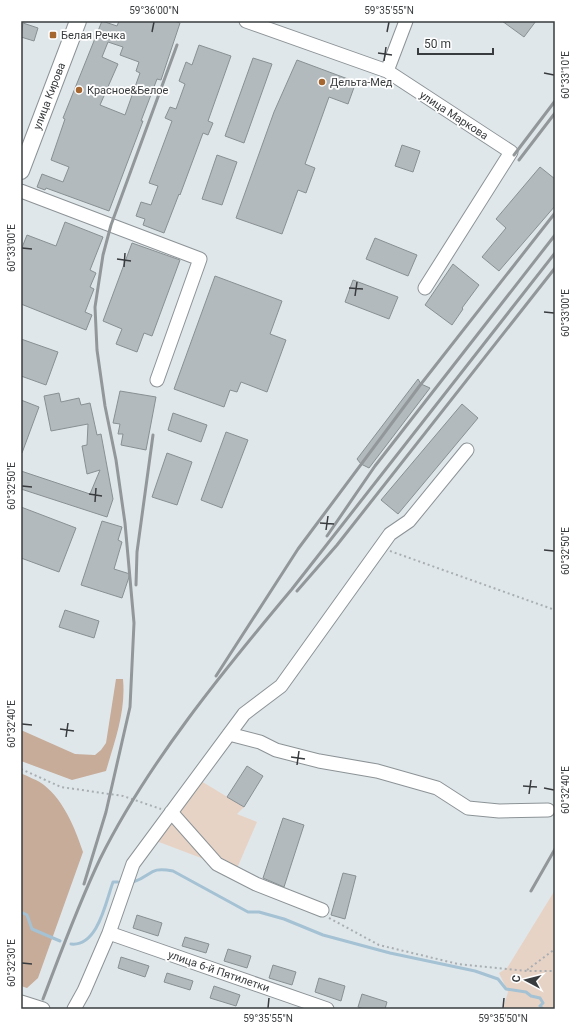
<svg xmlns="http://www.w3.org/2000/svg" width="576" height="1030" viewBox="0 0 576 1030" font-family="Roboto,sans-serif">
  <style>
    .green { fill: #e7d3c5 }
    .forest { fill: #c6ac99 }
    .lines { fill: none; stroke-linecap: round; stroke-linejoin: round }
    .stream { stroke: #a4c2d3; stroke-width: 3 }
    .building { fill: #b3babe; stroke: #899093; fill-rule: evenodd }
    .minor-casing { stroke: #8c9396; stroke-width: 15 }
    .major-casing { stroke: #8c9396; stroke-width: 18 }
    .path { stroke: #a8aeb1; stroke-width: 2; stroke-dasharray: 2 3; stroke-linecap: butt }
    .minor { stroke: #fff; stroke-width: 13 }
    .major { stroke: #fff; stroke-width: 16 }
    .rail { stroke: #92979a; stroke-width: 3 }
    .ticks { fill: none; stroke: #393c3e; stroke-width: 1.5 }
    .poi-dot { fill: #a66630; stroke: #fff; stroke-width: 1.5 }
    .labels { text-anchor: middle; stroke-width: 3.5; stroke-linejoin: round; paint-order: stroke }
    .poi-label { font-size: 11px; fill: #393c3e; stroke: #fff; text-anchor: start }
    .street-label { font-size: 11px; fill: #393c3e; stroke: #fff }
    .neatline { fill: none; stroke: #393c3e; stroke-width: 1.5 }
    .ticks-label { font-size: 10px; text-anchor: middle; fill: #393c3e }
  </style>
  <rect width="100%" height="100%" fill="#e0e7eb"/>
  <!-- green -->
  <path class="green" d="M196,778L244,807L237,814L257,822L235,873L217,864L151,839Z
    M555,890V1009H503L508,992L499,973L507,968Z"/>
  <!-- forest -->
  <path class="forest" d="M116,679H123C126,711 115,740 106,771L72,780L21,761V730L75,754L95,755L101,750L106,743Z
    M21,773C28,777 38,780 44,785C64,801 75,828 83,852L38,978L27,988L21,986Z"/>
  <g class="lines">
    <!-- stream -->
    <path class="stream" d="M133,882C153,876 148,866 173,871L248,912H259L284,919L323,935L390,953L475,971L498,979L506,989L526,992L531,996L540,998L543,1003L540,1006L543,1009
      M21,912L27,915L32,929L60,941
      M71,944C98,947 106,901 113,882H118"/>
  </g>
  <!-- building -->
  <path class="building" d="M102,21L117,26L119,21H174L180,23L161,80L157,79L141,121H143L109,211L46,188L45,190L37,187L42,174L63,182L69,167L51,160L65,119L63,118ZM108,42L123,47L120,55L139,62L136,71L140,73L125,115L100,105L118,64L102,57Z
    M502,21H536L524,37Z
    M23,23L38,28L34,41L21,37Z
    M199,45L231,56L208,121L213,123L208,135L203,133L180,195L179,194L164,233L143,225L145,219L136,216L141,202L151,205L158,186L149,183L172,121L165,118L170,107L176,109L185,84L179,81L186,62L192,65Z
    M253,58L272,64L244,143L225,136Z
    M297,60L356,82L348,104L329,97L305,164L315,168L306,193L298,190L282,234L236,218L274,112Z
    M402,145L420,151L413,172L395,166Z
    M217,155L237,162L222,205L202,199Z
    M540,167L555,179V206L499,271L482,257L506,228L496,219Z
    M65,222L103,237L90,270L96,273L90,287L94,289L85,312L92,315L86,330L21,304V250L27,235L56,246Z
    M375,238L417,255L408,276L366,259Z
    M132,243L180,260L152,336L144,333L137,352L116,344L122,329L103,321Z
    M453,264L479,285L462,308L463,309L452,325L425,305Z
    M215,276L282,301L270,334L286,340L267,392L241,382L237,392L230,390L224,407L174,389Z
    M353,280L398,297L389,319L345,302Z
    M21,339L58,352L46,385L21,376Z
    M418,379L421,384L430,388L369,468L361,464L357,459Z
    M120,391L156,397L146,450L121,445L123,434H118L120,424L113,423Z
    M59,393L61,402L79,398L81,405L90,403L97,435L101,434L113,499L107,517L21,489V471L90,494L100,470L87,474L82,446L87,445L88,424L51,431L44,396Z
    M21,400L39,407L22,453L21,452Z
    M462,404L478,418L398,514L381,500Z
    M173,413L207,425L201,442L168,430Z
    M226,432L248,440L222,508L201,500Z
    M167,453L192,462L177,505L152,497Z
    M21,507L76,528L59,572L21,558Z
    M102,521L122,527L118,540L122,542L114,569L130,574L122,598L81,585Z
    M65,610L99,621L94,638L59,627Z
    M247,766L263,776L244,807L227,797Z
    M283,818L304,825L284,887L263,878Z
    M343,873L356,876L345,919L331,915Z
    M137,915L162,923L158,936L133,928Z
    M185,937L209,944L206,953L182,946Z
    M228,949L251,956L247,968L224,961Z
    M121,957L149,966L145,977L118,968Z
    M273,965L296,972L292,985L269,978Z
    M167,973L193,981L190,990L164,982Z
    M319,978L345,986L341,1001L315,992Z
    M214,986L240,995L236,1006L210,998Z
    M362,994L387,1002L385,1009H364L358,1007Z"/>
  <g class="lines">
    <defs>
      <path id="minor" d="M246,21L387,71L511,152L425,288
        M387,71L406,21
        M21,191L200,259L157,380
        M229,734L260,742L276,750L319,761L377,771L437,788L468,808L499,811L548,810
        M171,812L217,864L256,884L322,910
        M109,933L327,1009
        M21,1002L43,1009
        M74,1009L84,991L109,933L133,864L244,714L281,686L390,534L409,521L467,450"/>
      <path id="major" d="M21,171L78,21"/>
    </defs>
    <!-- minor casing -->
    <use href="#minor" class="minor-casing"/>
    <!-- major casing -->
    <use href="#major" class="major-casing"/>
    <!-- path -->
    <path class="path" d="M390,551L555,610
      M21,769L61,787L123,796L161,809
      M329,918L379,945L458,964L527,971H555
      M527,970L555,949"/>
    <!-- minor -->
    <use href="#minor" class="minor"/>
    <!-- major -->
    <use href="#major" class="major"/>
    <!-- rail -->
    <path class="rail" d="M514,155L555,101
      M519,160L555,113
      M327,536L375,466L555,235
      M136,585L137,552L153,435
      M297,591L337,545L555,268
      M216,676L298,549L421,384L555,213
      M84,884L106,812L130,707L134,623L125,523L116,460L105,406L97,350L95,307L103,255L111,225L177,45
      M531,891L555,849
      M43,999C61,952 78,905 100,859C147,764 224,670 292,589L555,253"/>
  </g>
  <!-- ticks -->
  <path class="ticks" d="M152,32L154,22M387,32L389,22M378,53L392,55M384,61L386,47M544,73L554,75M22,248L32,249M117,259L131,261M124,267L125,253M349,288L363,289M355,296L357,282M544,312L554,313M22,486L32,487M89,494L102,496M95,502L96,488M320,523L334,524M326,530L328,516M544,550L554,551M22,724L32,725M60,729L74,731M66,737L68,723M291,757L305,759M297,765L299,751M523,786L537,787M544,788L554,790M529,794L531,780M22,963L32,964M268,1008L269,998M503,1008L504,998"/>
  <!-- markers -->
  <g class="poi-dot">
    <rect x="49" y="31" width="8" height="8" rx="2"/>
    <circle cx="322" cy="82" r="4"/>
    <circle cx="79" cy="90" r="4"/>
  </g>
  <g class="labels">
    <!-- poi labels -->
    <g class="poi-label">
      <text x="61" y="39">Белая Речка</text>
      <text x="330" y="86">Дельта-Мед</text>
      <text x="87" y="94">Красное&amp;Белое</text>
    </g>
    <!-- street labels -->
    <g class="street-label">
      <text transform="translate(49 96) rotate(-69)" y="4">улица Кирова</text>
      <text transform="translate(454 115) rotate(33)" y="4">улица Маркова</text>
      <text transform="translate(219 971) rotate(19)" y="4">улица 6-й Пятилетки</text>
    </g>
  </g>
  <!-- border -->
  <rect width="576" height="1030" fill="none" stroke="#ffffff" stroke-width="44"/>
  <!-- north arrow -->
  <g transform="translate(526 980) rotate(277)" stroke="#ffffff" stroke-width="3" paint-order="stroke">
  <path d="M0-3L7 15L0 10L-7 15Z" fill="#393c3e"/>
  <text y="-6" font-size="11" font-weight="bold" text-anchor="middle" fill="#393c3e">С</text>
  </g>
  <!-- scale -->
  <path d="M418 48v6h75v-6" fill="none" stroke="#393c3e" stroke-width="2"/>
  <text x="424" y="48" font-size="12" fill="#393c3e" stroke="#ffffff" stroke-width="3" paint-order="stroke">50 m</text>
  <rect x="22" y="22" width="532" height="986" class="neatline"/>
  <g class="ticks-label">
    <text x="154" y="14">59°36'00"N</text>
    <text x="389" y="14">59°35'55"N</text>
    <text transform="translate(565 75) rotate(-90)" y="4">60°33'10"E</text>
    <text transform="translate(11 248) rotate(-90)" y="4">60°33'00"E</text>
    <text transform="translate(565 313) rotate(-90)" y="4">60°33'00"E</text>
    <text transform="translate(11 486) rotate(-90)" y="4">60°32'50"E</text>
    <text transform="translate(565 551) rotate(-90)" y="4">60°32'50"E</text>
    <text transform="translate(11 724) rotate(-90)" y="4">60°32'40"E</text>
    <text transform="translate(565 790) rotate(-90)" y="4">60°32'40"E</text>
    <text transform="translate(11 963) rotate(-90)" y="4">60°32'30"E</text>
    <text x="268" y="1022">59°35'55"N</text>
    <text x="503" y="1022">59°35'50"N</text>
  </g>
</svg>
